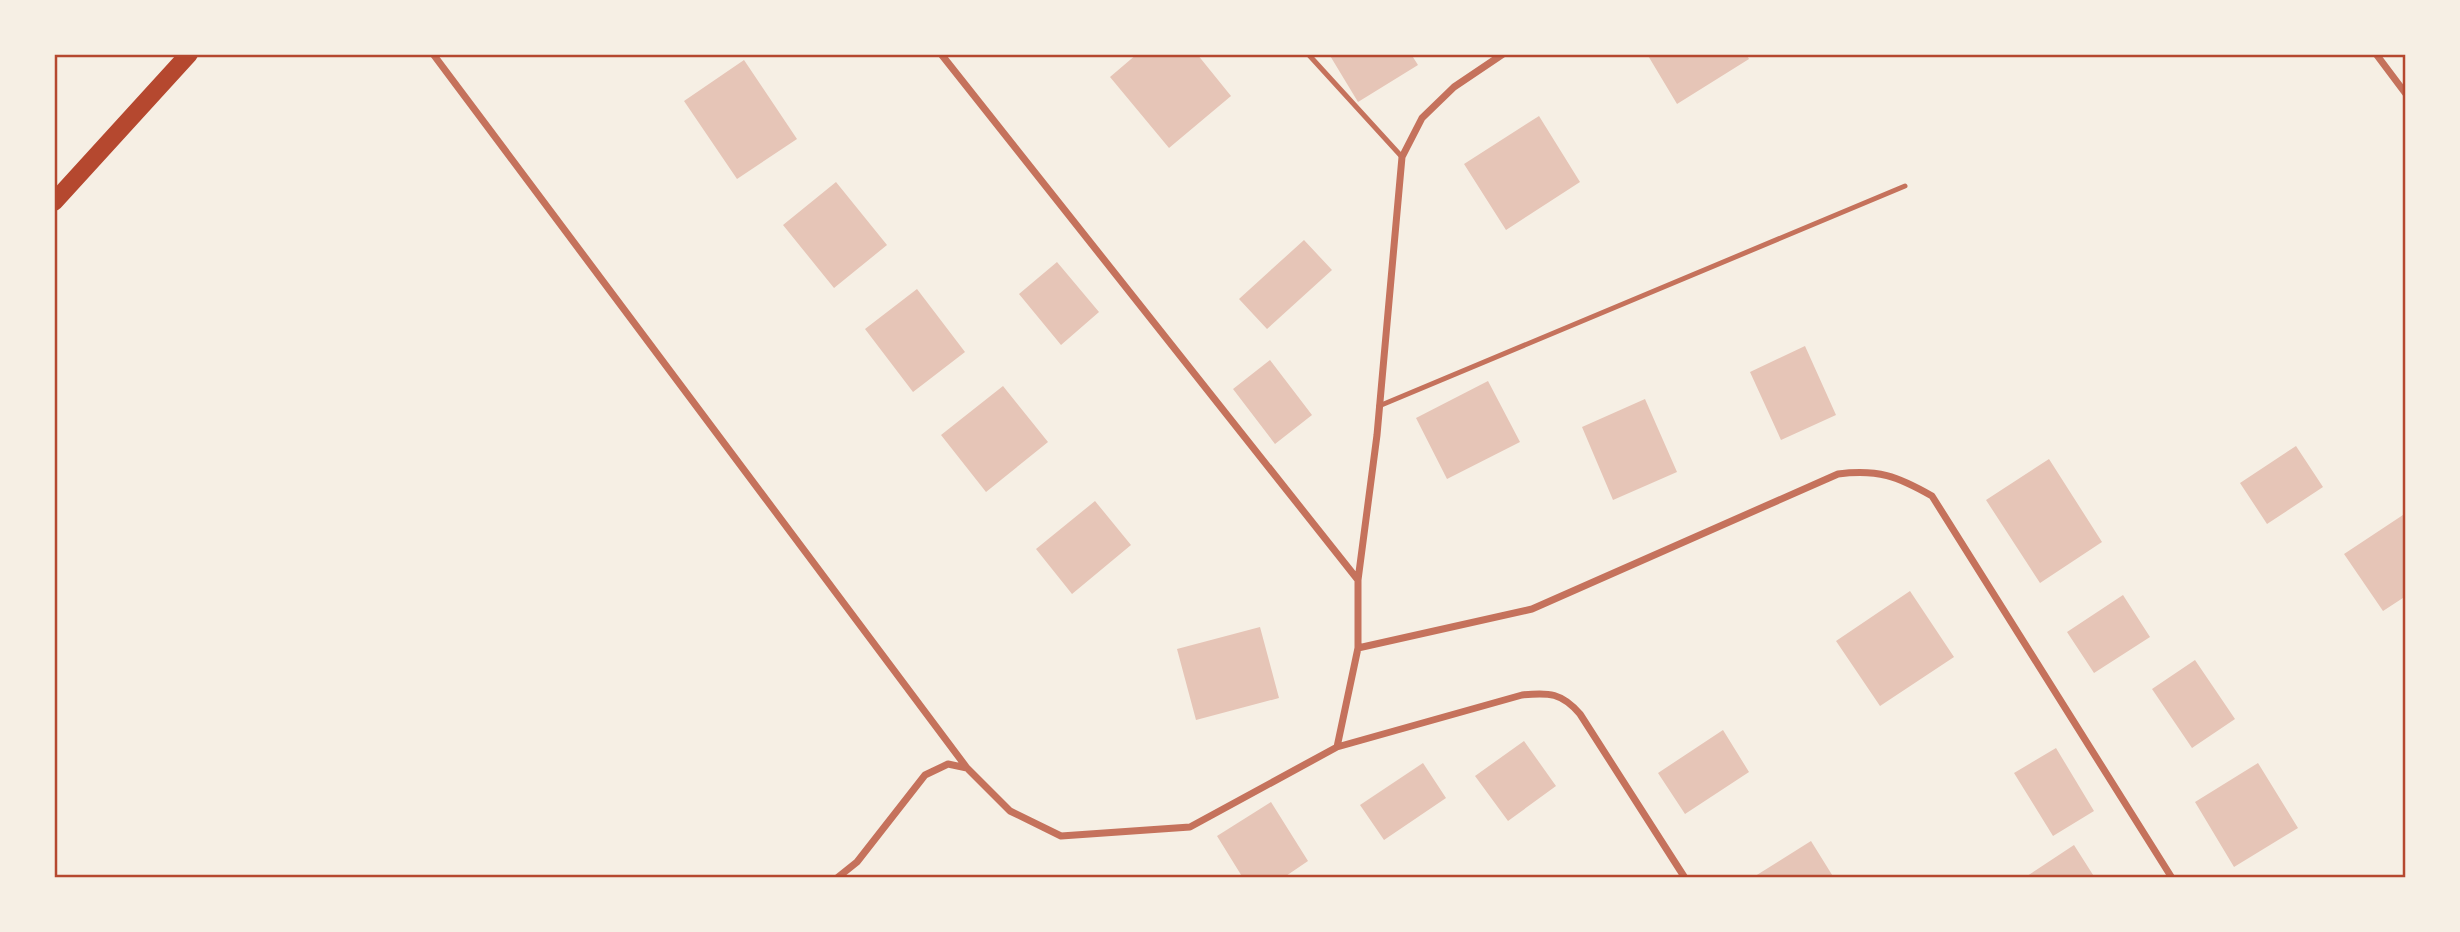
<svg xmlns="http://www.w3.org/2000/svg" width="2460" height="932" viewBox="0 0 2460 932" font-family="'DM Sans',sans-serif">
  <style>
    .building { fill: #e6c5b7 }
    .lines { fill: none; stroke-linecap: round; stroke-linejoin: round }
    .service { stroke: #c5725c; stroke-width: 5 }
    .minor { stroke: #c5725c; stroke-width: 7 }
    .primary { stroke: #b5482f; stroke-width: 18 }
    .neatline { fill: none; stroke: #b5482f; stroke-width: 2.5 }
  </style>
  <rect width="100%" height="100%" fill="#f6efe4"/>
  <!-- building -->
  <path class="building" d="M1137,54H1197L1231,96L1169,148L1110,77Z
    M1329,54H1411L1418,65L1358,102Z
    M1647,54H1746L1749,59L1677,104Z
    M744,60L797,139L737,179L684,101Z
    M1539,116L1580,182L1506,230L1464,164Z
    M836,182L887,245L834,288L783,225Z
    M1304,240L1332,270L1267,329L1239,299Z
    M1057,262L1099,312L1061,345L1019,294Z
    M917,289L965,352L913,392L865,329Z
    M1805,346L1836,415L1781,440L1750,372Z
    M1270,360L1312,415L1275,444L1233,389Z
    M1488,381L1520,442L1447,479L1416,418Z
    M1003,386L1048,442L986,492L941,435Z
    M1645,399L1677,472L1613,500L1582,427Z
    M2296,446L2323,487L2267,524L2240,483Z
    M2049,459L2102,542L2040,583L1986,500Z
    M1095,501L1131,545L1072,594L1036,549Z
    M2406,513V596L2383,611L2344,554Z
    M1910,591L1954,657L1880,706L1836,641Z
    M2123,595L2150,637L2094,673L2067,632Z
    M1260,627L1279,698L1196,720L1177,649Z
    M2195,660L2235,719L2192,748L2152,689Z
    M1723,730L1749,772L1685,814L1658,773Z
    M1524,741L1556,786L1508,821L1475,776Z
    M2056,748L2094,811L2053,836L2014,773Z
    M1423,763L1446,798L1384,840L1360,805Z
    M2258,763L2298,828L2234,867L2195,802Z
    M1271,802L1308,861L1283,878H1243L1217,836Z
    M1811,841L1834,878H1752Z
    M2074,845L2095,878H2024Z"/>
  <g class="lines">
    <!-- service -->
    <path class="service" d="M1308,54L1402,157
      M1379,406L1905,186"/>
    <!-- minor -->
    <path class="minor" d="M433,54L967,768
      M941,54L1358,580L1377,435L1402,157L1422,118L1454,87L1503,54
      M2376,54L2406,94
      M1358,648L1532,609L1838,474C1878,469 1897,476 1932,496L2172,878
      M1337,747L1522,695C1549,692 1562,693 1580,714L1685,878
      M837,878L857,862L925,775L948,764L967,768L1010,811L1061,836L1190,827L1337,747L1358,648V580"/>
    <!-- primary -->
    <path class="primary" d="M54,202L189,54"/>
  </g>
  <!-- border -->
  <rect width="2460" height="932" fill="none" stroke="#f6efe4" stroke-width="112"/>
  <rect x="56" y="56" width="2348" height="820" class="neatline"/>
</svg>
